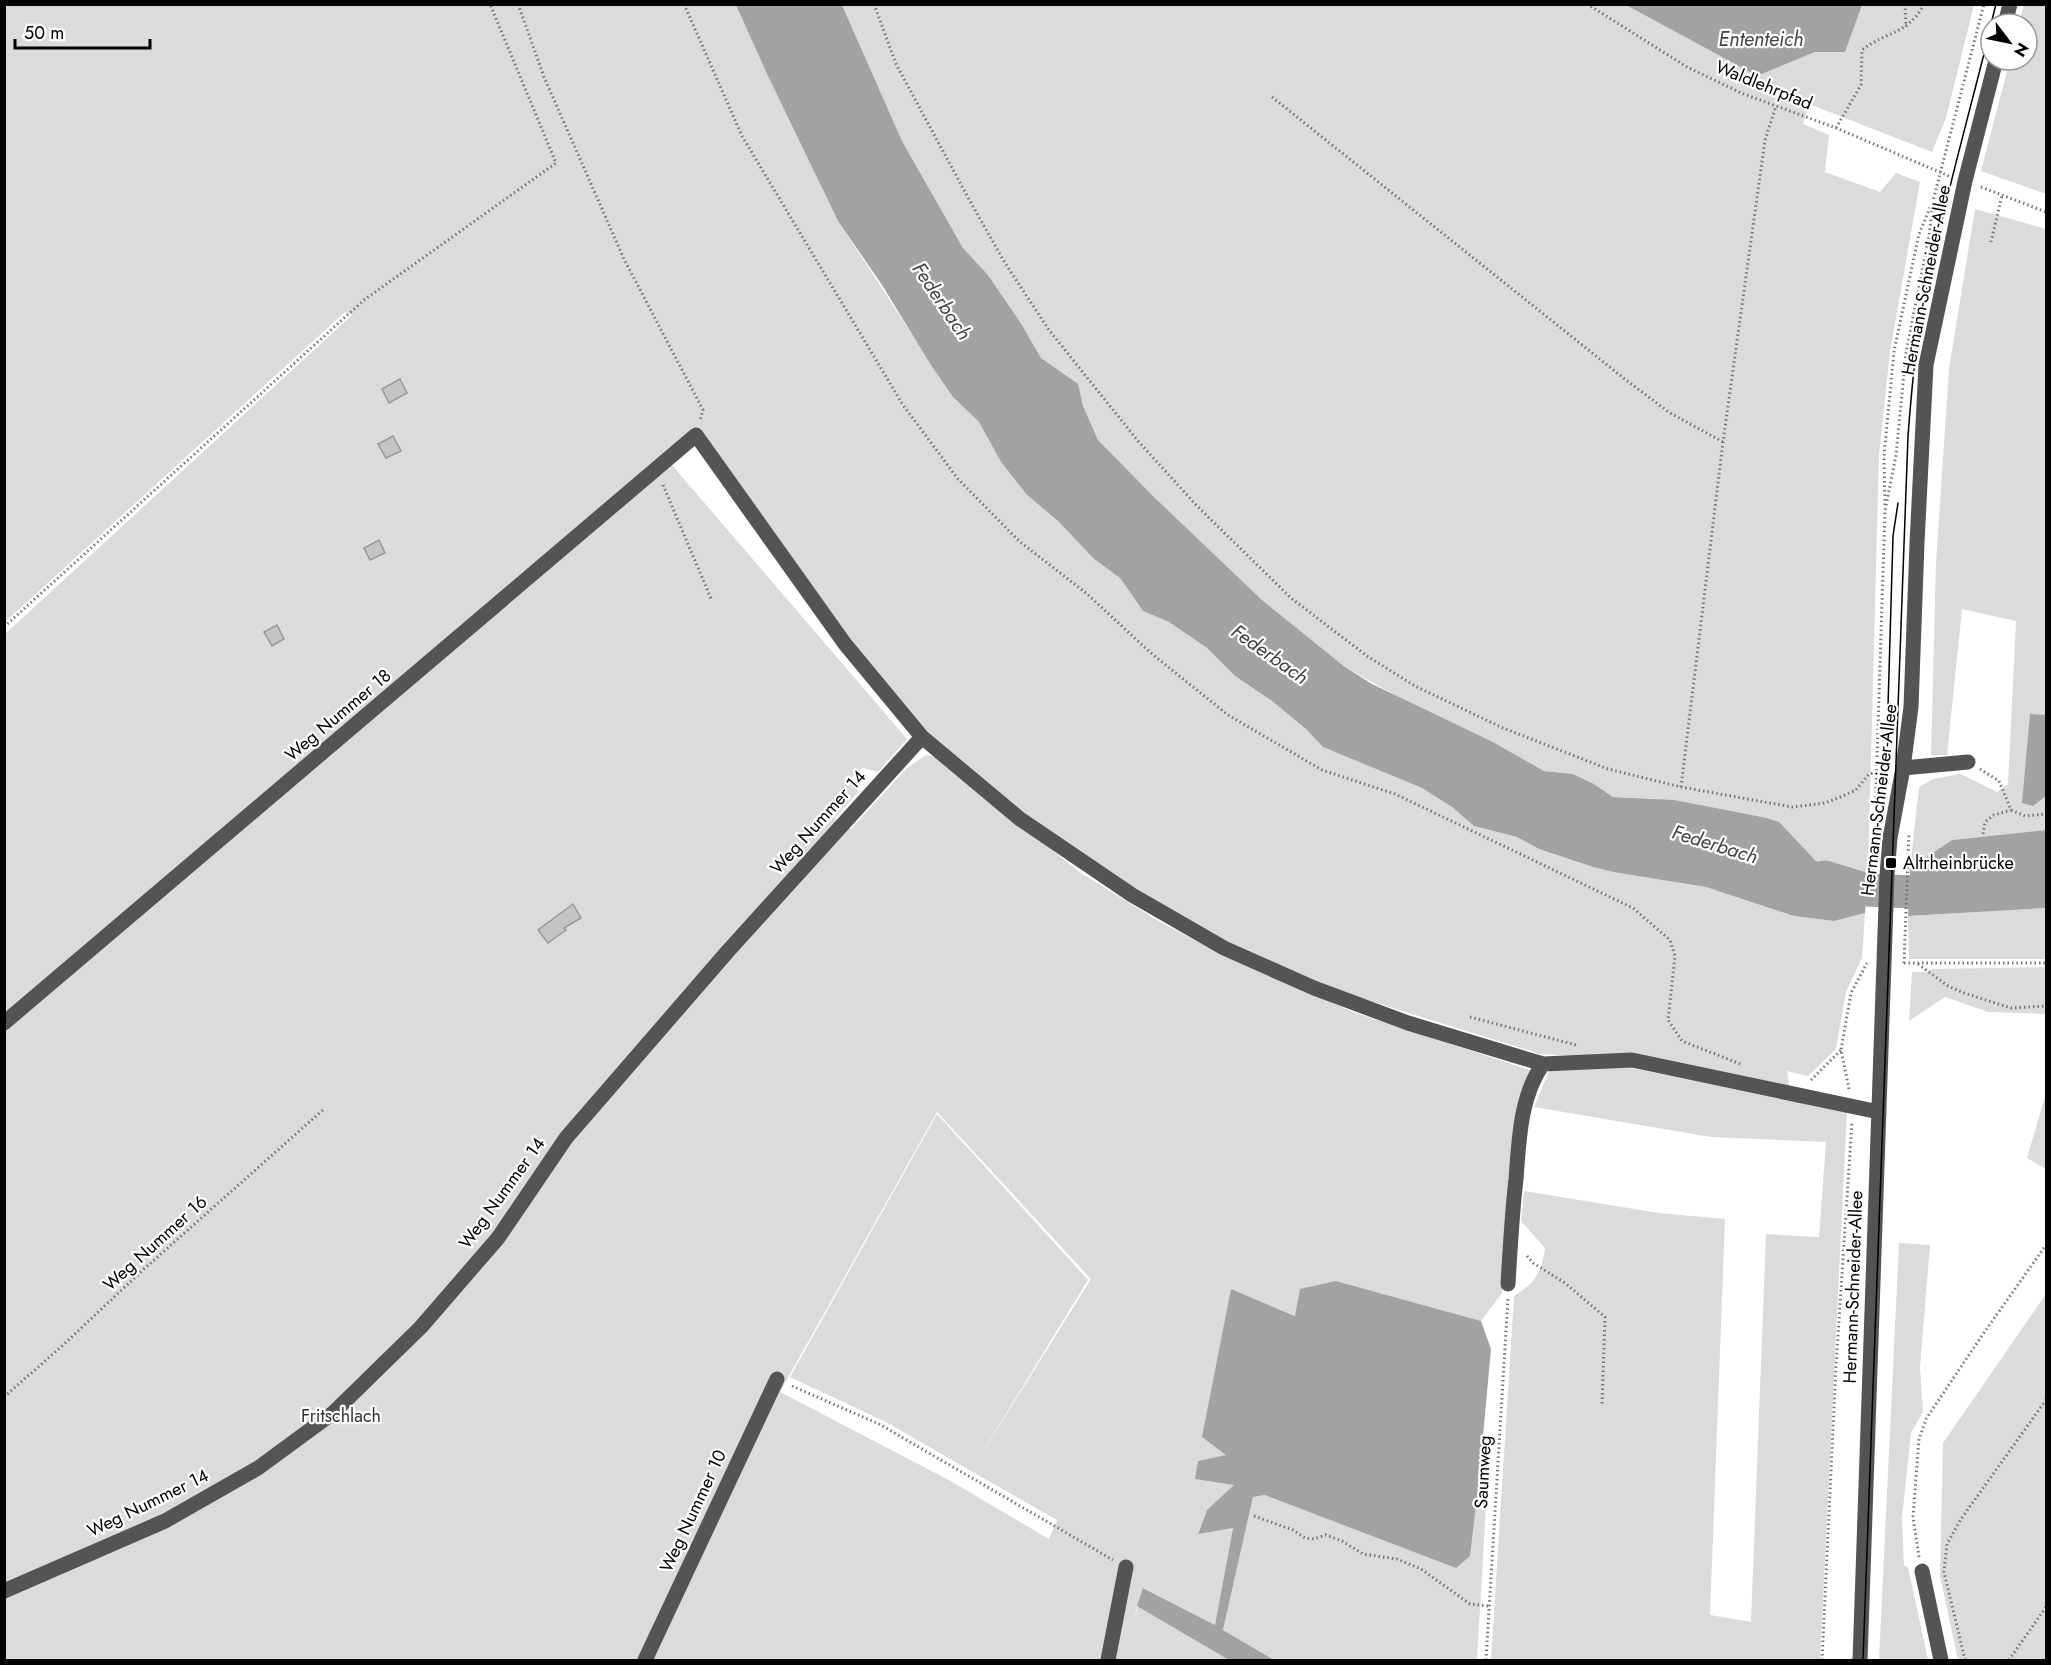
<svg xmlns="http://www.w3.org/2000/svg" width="2051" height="1665" viewBox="0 0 2051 1665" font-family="Jost,sans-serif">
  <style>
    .green { fill: #dbdbdb; fill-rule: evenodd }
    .water { fill: #a2a2a2 }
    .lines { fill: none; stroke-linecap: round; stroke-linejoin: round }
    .river { stroke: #a2a2a2; stroke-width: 33 }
    .building { fill: #c4c4c4; stroke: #989898; stroke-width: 1.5 }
    .path { stroke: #767676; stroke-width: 3; stroke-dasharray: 1.5 3; stroke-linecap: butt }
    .minor { stroke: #545454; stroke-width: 15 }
    .tram { stroke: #000; stroke-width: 1.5 }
    .poi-dot { fill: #000; stroke: #fff; stroke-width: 2 }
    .labels { text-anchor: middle; stroke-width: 4.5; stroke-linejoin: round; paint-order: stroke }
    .street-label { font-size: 18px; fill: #000; stroke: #fff }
    .poi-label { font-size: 18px; fill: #000; stroke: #fff; text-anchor: start }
    .park-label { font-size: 18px; fill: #323232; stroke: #fff }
    .water-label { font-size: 20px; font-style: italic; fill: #434343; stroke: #fff }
  </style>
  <rect width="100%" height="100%" fill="#fff"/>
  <!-- green -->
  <path class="green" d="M2024,4L2046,5V194L1981,171L2010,60H2027V24H2019Z
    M5,5H736L767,74L838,221L953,397L979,422L1001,462L1027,495L1058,521L1094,559L1120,578L1143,611L1169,622L1207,648L1235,676L1272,701L1306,729L1323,747L1422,788L1452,807L1474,826L1517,837L1539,849L1593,867L1613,872L1706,887L1794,916L1834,921L1865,913L1862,958L1846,992L1836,1049L1808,1076L1787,1071L1790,1091L1595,1057L1540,1054L1329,988L1222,941L1149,900L1055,838L930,735L870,669L705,437L692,427L671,464L907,739L878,772L863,768L850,779L859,791L835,818L851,829L907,768L926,755L939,757L1078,871L1155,919L1213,950L1353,1012L1530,1070L1518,1107L1502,1293L1481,1321L1336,1281L1296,1316L1231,1289L1227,1455L1196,1479L1235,1485L1207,1510L1198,1533L1233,1528L1215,1625L1144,1588L1137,1606L1134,1620L1138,1606L1229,1660H5V634L352,315L345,312L5,622ZM937,1112L1091,1279L971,1471L1057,1520L1049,1539L947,1479L780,1392Z
    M842,5H1626L1757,76L1815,52H1845L1862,5H1974L1946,118L1932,152L1809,104L1803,124L1829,135L1825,172L1880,192L1896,173L1920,182L1890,352L1879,455L1868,872C1836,877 1817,864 1796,842C1785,830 1782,823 1767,818L1658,799L1613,797L1594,784L1573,774L1544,771L1493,742L1400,698L1345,667L1262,600L1154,497L1098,440L1083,406L1077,384L1041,358L1022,325L988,275L963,248L902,141Z
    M1975,209L2046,229V830L1952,840L1910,868L1919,787L1933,779L1961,774L1997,792L2008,784L2016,621L1962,609L1947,755H1931L1936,563L1949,369Z
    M2046,908V959H1909L1908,916Z
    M2046,967V1014L1988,1012L1945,997L1909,1021L1912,972H1927L1932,969Z
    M1597,1066L1631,1068L1847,1111L1820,1660H1491L1514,1296C1536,1282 1541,1274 1545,1248L1521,1221L1524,1191L1659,1213L1725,1219L1710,1615L1751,1622L1766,1234L1819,1237L1826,1142L1711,1137L1534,1107L1550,1069Z
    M2046,1093V1169L2027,1158Z
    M937,1114L1088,1280L971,1471L886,1422L790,1377Z
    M1899,1243L1930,1245L1920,1367L1923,1412L1911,1433L1902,1518L1904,1565L1908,1567L1928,1660H1879Z
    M2046,1294V1660H1958L1940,1576L1943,1443Z
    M1265,1495L1470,1556L1476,1506H1486L1477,1660H1274L1223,1630L1253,1497Z"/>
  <!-- water -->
  <path class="water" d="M736,5H842L902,141L963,248L988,275L1022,325L1041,358L1078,384L1083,406L1098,440L1154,497L1262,600L1345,667L1372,684L1493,742L1544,771L1573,774L1594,784L1613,797L1674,800L1767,818L1779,822L1815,860L1833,870L1852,875L1868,872L1865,913L1834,921L1794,916L1706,887L1613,872L1593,867L1539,849L1517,837L1474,826L1452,807L1422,788L1323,747L1306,729L1272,701L1235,676L1207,648L1169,622L1143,611L1120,578L1094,559L1058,521L1027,495L1001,462L979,422L953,397L931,365L882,285L838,221L767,74Z
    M1626,5H1862L1845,52H1815L1757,76Z
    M2030,714L2046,715V796L2033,806L2022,803Z
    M2046,830V908L1908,916L1910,868L1952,840Z
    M1336,1281L1481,1321L1491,1349L1478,1490L1470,1556L1456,1568L1265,1495L1253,1497L1223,1630L1274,1660H1229L1137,1606L1143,1588L1215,1625L1233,1528L1198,1534L1207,1510L1234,1485L1195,1479L1198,1461L1226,1455L1202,1437L1231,1289L1295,1316L1300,1289Z"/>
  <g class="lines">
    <!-- river -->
    <path class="river" d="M1825,877L1867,890L1913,892L1954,886"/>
  </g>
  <!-- building -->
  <path class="building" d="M400,379L407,393L389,403L382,389Z
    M393,436L401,451L386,458L378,444Z
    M379,540L385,553L370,560L364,548Z
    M277,625L284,639L272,646L264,632Z
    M573,904L581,918L564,928L566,930L548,943L538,930Z"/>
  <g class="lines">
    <!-- path -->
    <path class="path" d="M518,4L544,77L624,259L703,410L700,421
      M684,4L742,136L903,405L958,479L1019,541L1086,593L1152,654L1228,715L1322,770L1395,794L1633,908L1670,940L1675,956L1668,1020L1682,1041L1743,1065
      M874,4L896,64L971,203L1005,263L1049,330L1138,441L1197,506L1291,598L1367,656L1415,686L1503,728L1608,769L1681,787L1792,807L1825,803L1843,796L1856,790L1869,774L1886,771
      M1587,4L1687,67L1741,93L1836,128L1949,176
      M1905,4L1906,27
      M1272,97L1626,380L1670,413L1723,442
      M1836,128L1861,85L1862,50C1886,31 1908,35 1924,4
      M1981,187L2046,212
      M1991,242L2002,195
      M663,485L712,601
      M1885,505L1884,456L1894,351L1919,234L1931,205
      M4,627L364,300L556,163L490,4
      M1980,769L1999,781L2011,810L2025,816L2046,814
      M1681,787L1723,442L1765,140L1776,106
      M1875,820L1885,511L1896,455L1906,353L1929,236L1933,201L1984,4
      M1983,834L1985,822L1994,815L2011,810
      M1904,963L1909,833
      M1904,963H2046
      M1918,964L1948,986L1964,993L2011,1008L2046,1006
      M1470,1017L1576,1045
      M1811,1080L1841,1050
      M1849,1089L1841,1050L1851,993L1867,963
      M1527,1256L1533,1263L1565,1283L1605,1317L1602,1405
      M792,1386L879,1424L1113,1560
      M4,1397L61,1347L144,1269L324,1109
      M1254,1516L1293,1530L1305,1538L1314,1539L1326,1535L1342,1541L1363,1554L1397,1559L1421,1569L1470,1604L1488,1606
      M1919,1557L1913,1517L1919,1439L1926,1419L1981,1337L2046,1245
      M1486,1660L1508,1298
      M1822,1660L1836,1366L1852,1122
      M1965,1660L1944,1572L1947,1544L1961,1519L2046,1400
      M2009,1660L2046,1607"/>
    <!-- minor -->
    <path class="minor" d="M2005,24L2010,4
      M1903,768L1968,762
      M4,1023L696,435L845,644L922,737L1020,819L1132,895L1224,948L1314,988L1408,1023L1543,1064
      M1508,1284C1510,1249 1512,1214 1516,1179C1519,1141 1520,1096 1543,1064L1632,1060L1879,1112
      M1922,1571L1941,1660
      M4,1591L165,1521L258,1468L333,1413L421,1327L498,1238L566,1138L728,951L922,737
      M645,1660L777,1379
      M1108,1660L1126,1567
      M1860,1660L1887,875L1890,838L1903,768L1911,707L1917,543L1926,365L1965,181L1996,60"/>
    <!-- tram -->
    <path class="tram" d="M1991,24L1996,4
      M1887,740L1893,536L1898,503
      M1863,1660L1908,436C1911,397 1914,357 1921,318C1939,220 1967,123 1991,26"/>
  </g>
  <!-- markers -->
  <rect class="poi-dot" x="1885" y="857" width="12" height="12" rx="3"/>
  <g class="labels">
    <!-- street labels -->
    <g class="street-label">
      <text transform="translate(1764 85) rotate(22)" y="6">Waldlehrpfad</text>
      <text transform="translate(1926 280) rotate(-79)" y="6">Hermann-Schneider-Allee</text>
      <text transform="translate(338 715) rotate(-40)" y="6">Weg Nummer 18</text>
      <text transform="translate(1879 800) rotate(-83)" y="6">Hermann-Schneider-Allee</text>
      <text transform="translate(818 822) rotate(-48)" y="6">Weg Nummer 14</text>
      <text transform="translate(502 1193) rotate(-54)" y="6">Weg Nummer 14</text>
      <text transform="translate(155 1243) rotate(-42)" y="6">Weg Nummer 16</text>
      <text transform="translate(1853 1287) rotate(-88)" y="6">Hermann-Schneider-Allee</text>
      <text transform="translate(1483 1472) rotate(-87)" y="6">Saumweg</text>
      <text transform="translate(148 1503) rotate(-26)" y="6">Weg Nummer 14</text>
      <text transform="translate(693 1511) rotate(-65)" y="6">Weg Nummer 10</text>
    </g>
    <!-- poi labels -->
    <g class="poi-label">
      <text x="1903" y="869">Altrheinbrücke</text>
    </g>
    <!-- park labels -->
    <g class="park-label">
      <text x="341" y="1422">Fritschlach</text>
    </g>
    <!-- water labels -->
    <g class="water-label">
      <text x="1761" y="46">Ententeich</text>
      <text transform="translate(942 301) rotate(56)" y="7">Federbach</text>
      <text transform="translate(1270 654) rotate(35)" y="7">Federbach</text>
      <text transform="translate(1715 844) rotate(17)" y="7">Federbach</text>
    </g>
  </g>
  <!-- border -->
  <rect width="2051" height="1665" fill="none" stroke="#000000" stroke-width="12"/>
  <!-- north arrow -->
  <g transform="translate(2009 42) rotate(122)"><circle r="28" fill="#ffffff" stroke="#999999" stroke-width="1.5"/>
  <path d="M0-4.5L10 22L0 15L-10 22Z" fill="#000000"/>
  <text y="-9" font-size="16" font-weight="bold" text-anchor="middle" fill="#000000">N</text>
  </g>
  <!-- scale -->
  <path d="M15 39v9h135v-9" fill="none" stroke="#000000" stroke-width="3"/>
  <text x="24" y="39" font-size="18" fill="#000000" stroke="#ffffff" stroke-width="4.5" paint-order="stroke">50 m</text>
</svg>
